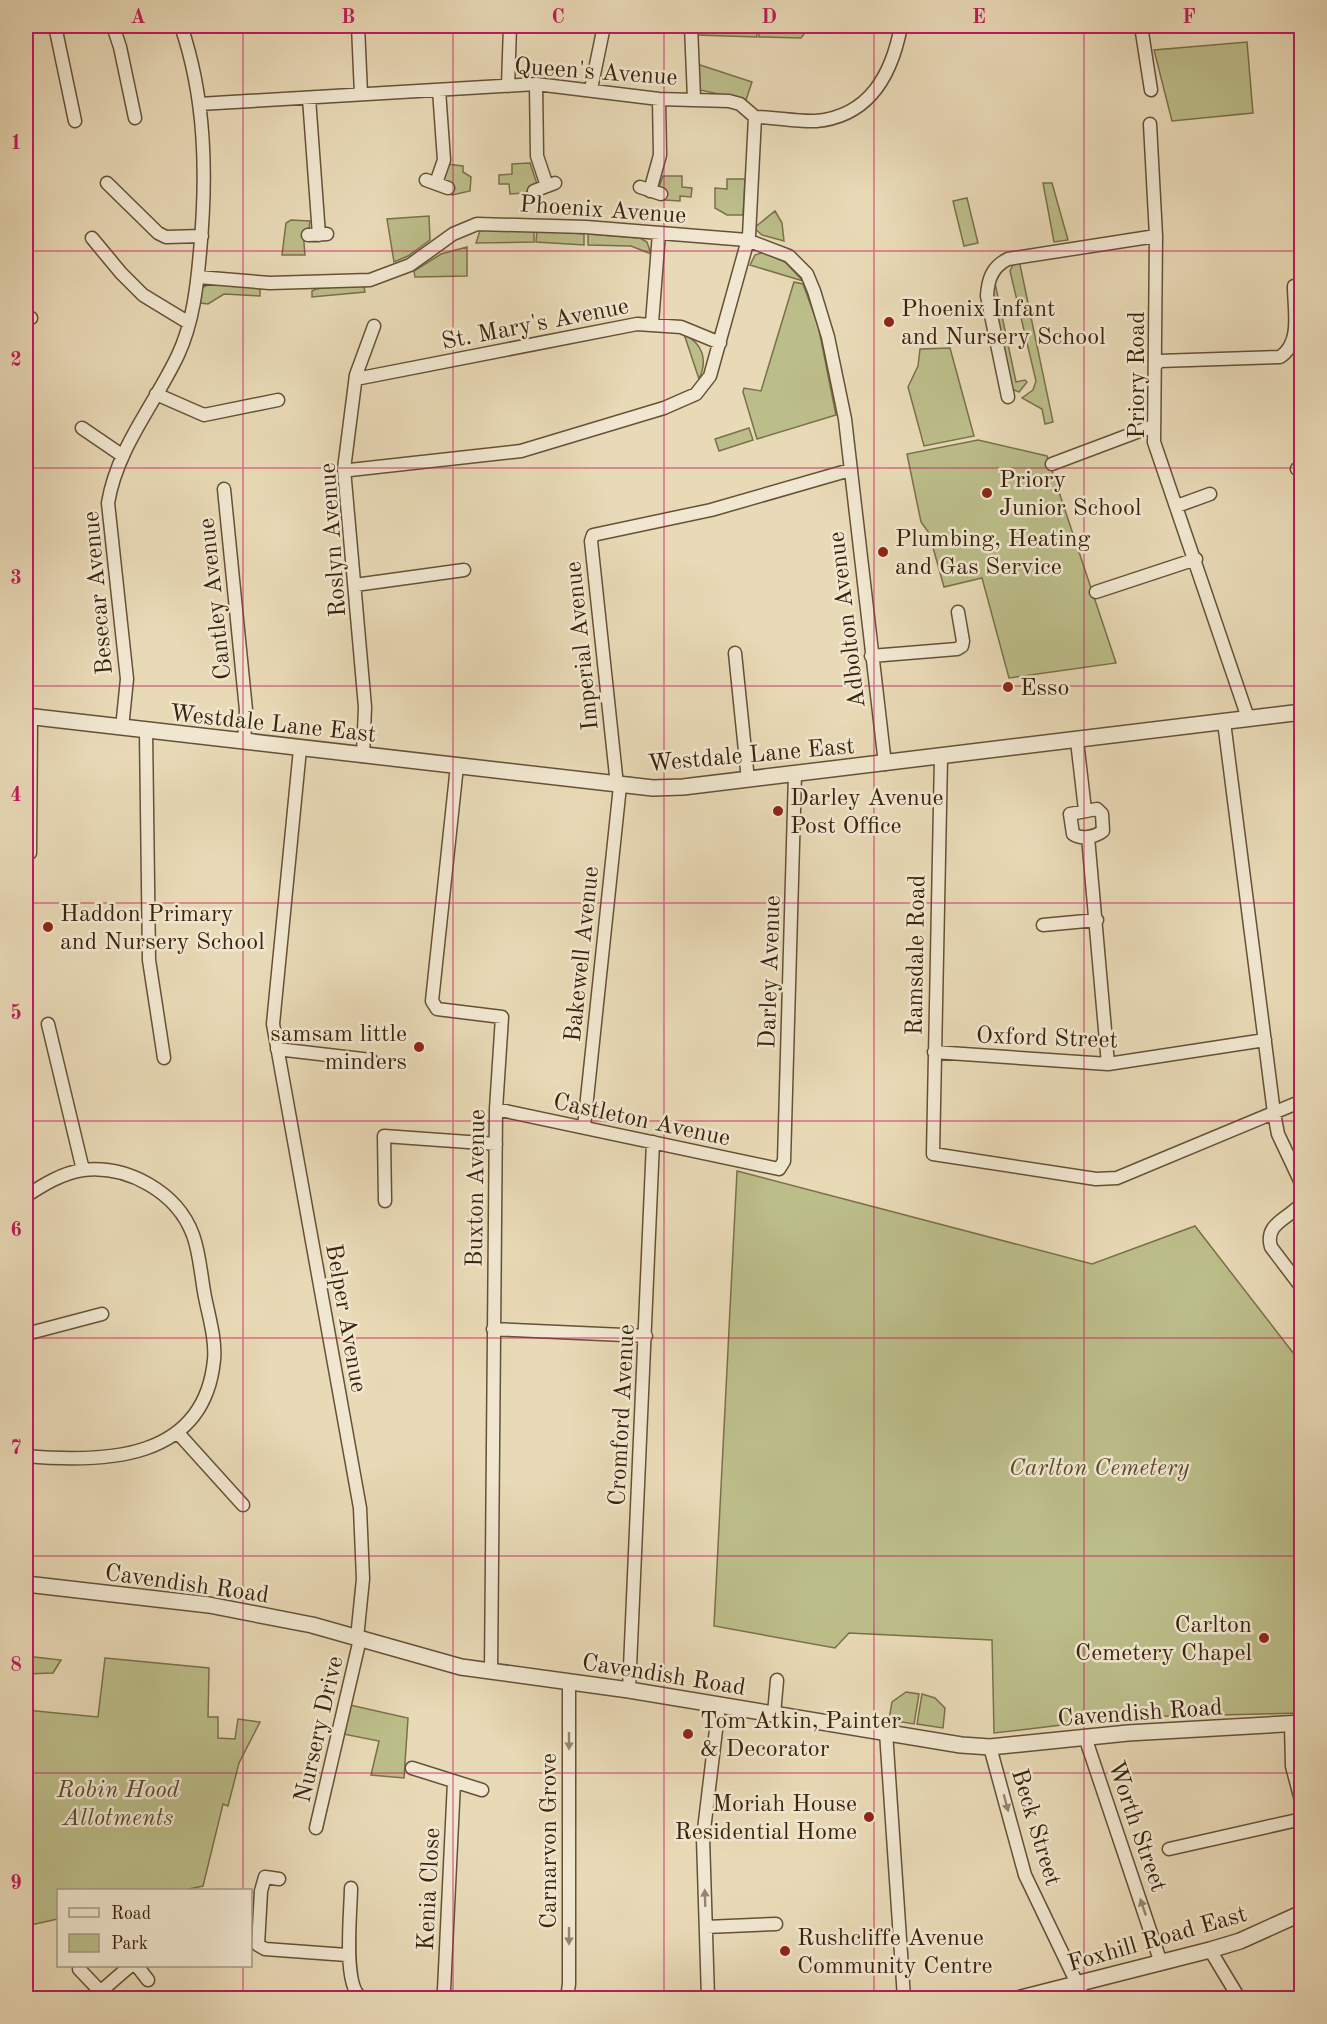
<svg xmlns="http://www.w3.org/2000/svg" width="1327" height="2024" viewBox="0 0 1327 2024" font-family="'Old Standard TT',serif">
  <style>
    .green { fill: #bcbe8a; stroke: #7a704b; stroke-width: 1.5 }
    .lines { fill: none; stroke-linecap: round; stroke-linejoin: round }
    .minor-casing { stroke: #655137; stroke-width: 15 }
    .tertiary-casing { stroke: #655137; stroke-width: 18 }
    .minor { stroke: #f1e7d0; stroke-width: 12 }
    .tertiary { stroke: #f1e7d0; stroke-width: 15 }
    .oneway { fill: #95856e }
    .grid { fill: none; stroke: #c2185b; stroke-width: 1.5; stroke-opacity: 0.55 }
    .poi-dot { fill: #8f2418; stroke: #f1e7d0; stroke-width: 2 }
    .labels { text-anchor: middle; stroke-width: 5; stroke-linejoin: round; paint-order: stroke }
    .street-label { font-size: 24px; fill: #39230c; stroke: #f1e7d0 }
    .poi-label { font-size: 24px; fill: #39230c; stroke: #f1e7d0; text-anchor: start }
    .park-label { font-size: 24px; font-style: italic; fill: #5a4a2c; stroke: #f1e7d0 }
    .neatline { fill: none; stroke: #c2185b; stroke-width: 2 }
    .grid-label { font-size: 20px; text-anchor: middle; font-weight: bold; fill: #c2185b }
  </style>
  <rect width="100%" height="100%" fill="#e9dab7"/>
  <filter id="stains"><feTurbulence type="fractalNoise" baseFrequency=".00333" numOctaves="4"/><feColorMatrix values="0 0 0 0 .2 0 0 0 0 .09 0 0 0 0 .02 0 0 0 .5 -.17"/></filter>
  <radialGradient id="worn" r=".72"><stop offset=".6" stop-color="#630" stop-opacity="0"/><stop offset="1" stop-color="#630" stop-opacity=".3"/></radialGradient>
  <!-- green -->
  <path class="green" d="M696,26H756L757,37L696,35Z
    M764,26H810L801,38L759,37V27Z
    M1247,42L1253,113L1172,121L1154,50Z
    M697,64L752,82L746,100L700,90Z
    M530,163L537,184L525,193L510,194L509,184H499V175L512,174V164Z
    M447,164L463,166V172L471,177L470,191L452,195V189L440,181Z
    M663,176H682V187L692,188L691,197L680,196V201L665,200L659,187Z
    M727,179H745L743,215H727L715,208V188L727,189Z
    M1043,183H1052L1068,240L1054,242Z
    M967,198L978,243L964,246L953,201Z
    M775,211L782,223L784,241L762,235L754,228Z
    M429,216L430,240L408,256L394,262L387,219Z
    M291,220L310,221L309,229L303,231L305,255H282L286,223Z
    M488,229H534V242L476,243L480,231Z
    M537,230L584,234V245L536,242Z
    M588,234L640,238L647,242L651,254L631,246L588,245Z
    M467,247V276L415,277L414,271L441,254Z
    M764,252L785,262L803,281L750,265L755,255Z
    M1019,260L1053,422L1045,424L1042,409L1022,398L1033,390L1036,381L1010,271L1014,262Z
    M1002,270L995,283L1016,382L1025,380L1027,382L1019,392L1012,389L993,305L992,281Z
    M794,282L803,284L818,325L836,415L757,439L743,392L744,388L761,391Z
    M212,283L260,288V296L224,294L208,304L200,303L201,288Z
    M368,283L369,286L364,287L365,292L312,297V291L316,289Z
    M684,334C703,344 708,360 699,379Z
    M950,348L974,436L924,446L908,387L918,366L920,349Z
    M749,428L753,440L719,451L715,439Z
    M978,440L1047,456L1116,663L1009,678L982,578L944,587L929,533L921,522L907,454Z
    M737,1171L1092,1264L1195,1226L1301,1363V1713L1129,1717L994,1733L992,1640L849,1633L835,1648L714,1626Z
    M26,1656L61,1660L53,1673L26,1674Z
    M105,1658L209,1668L208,1717H218V1738L235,1739L238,1719L260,1722L239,1763L228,1806L223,1804L203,1886L184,1890H58V1919L26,1926V1710L98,1717Z
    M906,1692L919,1694L914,1724L889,1720L892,1702Z
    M922,1694L935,1698L945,1708L943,1728L917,1724Z
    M350,1705L408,1718L404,1778L371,1775L379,1741L343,1734Z"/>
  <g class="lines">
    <defs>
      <path id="minor" d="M55,26L75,121
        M113,26L120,47L135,118
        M358,26L361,94
        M691,26L694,98
        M1141,26L1151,90
        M536,84L537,156L547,186
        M508,86L510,26
        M591,89L604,26
        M309,98L319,235
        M199,104L536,84L659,99L729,101L740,104L755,117L749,236L710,376L696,394L664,408L521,451L350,470L344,469
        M755,117C775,117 796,122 816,121C870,116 892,74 901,26
        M1150,124L1156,236L1154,442L1248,718
        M426,180L448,188
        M107,183L158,233L166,237L202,236
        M436,183L444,160L439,90
        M640,187L661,194
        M534,191L555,183
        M650,191L660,155L659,99
        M308,235L327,234
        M92,238L121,273L143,295L189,323
        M198,277L270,283L370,280L410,265L453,234L477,224L586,227L747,240L789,256L807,274L814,291L828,337L845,419L885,764
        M26,319L31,318
        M652,323L659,233
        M1157,364L1159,361L1280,357C1302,343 1294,310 1294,286
        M356,375L361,378L637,324L681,327L720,343
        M156,394L204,415L278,400
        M1008,397L987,296C988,279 992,267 1008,259L1156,236
        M82,428L123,456
        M1052,464L1153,426
        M1297,469L1302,467
        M224,489L246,710L244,742
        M1177,506L1210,494
        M355,585L464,570
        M1096,592L1196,559
        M735,653L748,780
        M871,656L957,649L962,646L963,641L958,612
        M1224,722L1274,1113L1278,1134L1302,1185
        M122,728L127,679L108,503C117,448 155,404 178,355C193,323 197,286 200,252C207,176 206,99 181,26
        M146,731L149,960L164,1058
        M1077,741L1085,810
        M300,749L273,1024L360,1508L363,1579L357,1638
        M363,756L365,707L344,469L356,375L374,326
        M941,757L933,1154L1096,1179L1117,1178L1302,1101
        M457,766L432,1001L437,1009L502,1017L496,1109L491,1672
        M617,785L591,541L593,535L711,510L850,470
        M1097,809L1102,814L1103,831C1095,837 1081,840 1073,834L1070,814Z
        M1088,837L1108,1064
        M30,853L31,718
        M1043,925L1097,920
        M48,1024L83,1170
        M277,1049L371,1060
        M934,1052L1108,1064L1265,1040
        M496,1109L779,1169L784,1161L795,774
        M584,1127L620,786
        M26,1196C43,1185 62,1173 83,1170C128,1165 177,1192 193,1235C200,1254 201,1277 205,1297C209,1317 216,1340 214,1360C204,1461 104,1463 26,1456
        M385,1201L384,1136L496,1144
        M1302,1203C1289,1219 1264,1223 1271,1247L1302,1288
        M493,1329L646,1336
        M26,1334L102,1314
        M178,1433L243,1505
        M629,1690L653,1142
        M774,1714L777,1680
        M1291,1724L1292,1766L1302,1804
        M886,1732L904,1998
        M1085,1737L1161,1963
        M990,1747L1025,1875L1084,1998
        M412,1768L482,1790
        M316,1828L360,1639
        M1169,1849L1302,1819
        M279,1879L265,1877L261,1891L258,1945L265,1949L347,1955
        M351,1888C351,1911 342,1988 362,1998
        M706,1927L776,1924
        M1210,1950L1239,1998
        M137,1966L148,1980
        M79,1969L100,1991
        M93,1998L130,1966
        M446,1998L444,1990L454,1782
        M567,1998L569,1984V1682
        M708,1998L703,1838L719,1705"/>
      <path id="tertiary" d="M26,716L653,788L683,787L1302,712
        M26,1584L209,1605L312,1625L461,1667L629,1690L961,1745L990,1747L1128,1733L1302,1723
        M1021,1998L1210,1950L1240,1941L1302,1913"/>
    </defs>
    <!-- minor casing -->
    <use href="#minor" class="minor-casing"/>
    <!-- tertiary casing -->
    <use href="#tertiary" class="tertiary-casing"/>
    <!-- minor -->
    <use href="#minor" class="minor"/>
    <!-- tertiary -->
    <use href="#tertiary" class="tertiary"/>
  </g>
  <!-- one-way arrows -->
  <defs><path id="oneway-solid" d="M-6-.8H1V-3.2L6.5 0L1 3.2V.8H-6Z" transform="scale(1.5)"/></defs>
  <g class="oneway">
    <use href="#oneway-solid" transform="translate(569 1741) rotate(90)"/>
    <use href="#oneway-solid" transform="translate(1006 1803) rotate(75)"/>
    <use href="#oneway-solid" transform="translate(705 1898) rotate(-92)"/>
    <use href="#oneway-solid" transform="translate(1143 1907) rotate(-109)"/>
    <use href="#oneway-solid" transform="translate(569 1936) rotate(90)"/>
  </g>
  <!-- grid -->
  <path class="grid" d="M243,26V1890M453,26V1998M664,26V1998M874,26V1998M1084,26V1998M26,251H1302M26,468H1302M26,686H1302M26,903H1302M26,1121H1302M26,1338H1302M26,1556H1302M26,1773H1302M243,1966V1998"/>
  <!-- markers -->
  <g class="poi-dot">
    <circle cx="889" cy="322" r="6"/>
    <circle cx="987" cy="493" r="6"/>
    <circle cx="883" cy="552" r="6"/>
    <circle cx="1008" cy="687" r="6"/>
    <circle cx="778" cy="811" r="6"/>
    <circle cx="48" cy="927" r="6"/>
    <circle cx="419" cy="1047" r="6"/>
    <circle cx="1264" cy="1638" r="6"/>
    <circle cx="688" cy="1734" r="6"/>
    <circle cx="869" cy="1817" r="6"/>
    <circle cx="785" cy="1951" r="6"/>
  </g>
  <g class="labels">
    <!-- street labels -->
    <g class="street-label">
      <text transform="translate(596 71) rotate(4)" y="8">Queen's Avenue</text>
      <text transform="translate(603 209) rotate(4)" y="8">Phoenix Avenue</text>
      <text transform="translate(535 323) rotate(-11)" y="8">St. Mary's Avenue</text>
      <text transform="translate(1136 375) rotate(-90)" y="8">Priory Road</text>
      <text transform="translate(332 540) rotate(-94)" y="8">Roslyn Avenue</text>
      <text transform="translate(97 593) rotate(-95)" y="8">Besecar Avenue</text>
      <text transform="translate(214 599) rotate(-96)" y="8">Cantley Avenue</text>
      <text transform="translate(846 620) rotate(-97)" y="8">Adbolton Avenue</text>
      <text transform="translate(581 646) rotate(-96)" y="8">Imperial Avenue</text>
      <text transform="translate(273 723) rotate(6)" y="8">Westdale Lane East</text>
      <text transform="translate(751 754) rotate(-5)" y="8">Westdale Lane East</text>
      <text transform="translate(581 954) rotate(-84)" y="8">Bakewell Avenue</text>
      <text transform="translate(915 955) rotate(-89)" y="8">Ramsdale Road</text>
      <text transform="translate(769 972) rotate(-88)" y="8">Darley Avenue</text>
      <text transform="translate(1047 1037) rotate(2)" y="8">Oxford Street</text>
      <text transform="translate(642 1119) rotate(12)" y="8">Castleton Avenue</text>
      <text transform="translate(475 1188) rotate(-89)" y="8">Buxton Avenue</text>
      <text transform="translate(347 1318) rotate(80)" y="8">Belper Avenue</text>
      <text transform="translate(621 1415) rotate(-87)" y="8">Cromford Avenue</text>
      <text transform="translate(187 1583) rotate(8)" y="8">Cavendish Road</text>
      <text transform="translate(664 1674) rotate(9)" y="8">Cavendish Road</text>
      <text transform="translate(1140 1712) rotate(-4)" y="8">Cavendish Road</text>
      <text transform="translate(318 1729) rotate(-77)" y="8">Nursery Drive</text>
      <text transform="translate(1138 1826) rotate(71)" y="8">Worth Street</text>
      <text transform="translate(1037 1827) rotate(73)" y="8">Beck Street</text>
      <text transform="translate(548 1841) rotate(-90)" y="8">Carnarvon Grove</text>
      <text transform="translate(428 1889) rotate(-87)" y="8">Kenia Close</text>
      <text transform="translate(1157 1938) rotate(-16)" y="8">Foxhill Road East</text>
    </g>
    <!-- poi labels -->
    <g class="poi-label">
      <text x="901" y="316">Phoenix Infant<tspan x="901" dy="28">and Nursery School</tspan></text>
      <text x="999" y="487">Priory<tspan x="999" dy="28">Junior School</tspan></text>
      <text x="895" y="546">Plumbing, Heating<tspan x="895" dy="28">and Gas Service</tspan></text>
      <text x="1020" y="695">Esso</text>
      <text x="790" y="805">Darley Avenue<tspan x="790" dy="28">Post Office</tspan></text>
      <text x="60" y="921">Haddon Primary<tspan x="60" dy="28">and Nursery School</tspan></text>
      <text x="407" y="1041" text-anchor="end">samsam little<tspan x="407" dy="28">minders</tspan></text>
      <text x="1252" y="1632" text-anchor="end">Carlton<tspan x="1252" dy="28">Cemetery Chapel</tspan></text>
      <text x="700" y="1728">Tom Atkin, Painter<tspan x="700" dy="28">&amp; Decorator</tspan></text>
      <text x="857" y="1811" text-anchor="end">Moriah House<tspan x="857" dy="28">Residential Home</tspan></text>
      <text x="797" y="1945">Rushcliffe Avenue<tspan x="797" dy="28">Community Centre</tspan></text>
    </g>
    <!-- park labels -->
    <g class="park-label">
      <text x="1099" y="1475">Carlton Cemetery</text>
      <text x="118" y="1797">Robin Hood<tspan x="118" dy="28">Allotments</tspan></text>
    </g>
  </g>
  <!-- margin -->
  <rect width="1327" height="2024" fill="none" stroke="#e9dab7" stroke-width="66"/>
  <!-- legend -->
  <rect x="57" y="1889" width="195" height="78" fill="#f1e7d0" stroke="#a79982" stroke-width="1.5"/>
  <rect x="69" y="1908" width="30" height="9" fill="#f1e7d0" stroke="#a79982" stroke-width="1.5"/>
  <text x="111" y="1919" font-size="18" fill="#39230c">Road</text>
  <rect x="69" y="1934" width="30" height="18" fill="#bcbe8a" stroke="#a79982" stroke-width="1.5"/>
  <text x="111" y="1949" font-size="18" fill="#39230c">Park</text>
  <rect x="33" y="33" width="1261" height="1958" class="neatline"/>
  <g class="grid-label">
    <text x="138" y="23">A</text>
    <text x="348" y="23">B</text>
    <text x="558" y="23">C</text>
    <text x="769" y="23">D</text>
    <text x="979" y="23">E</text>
    <text x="1189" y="23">F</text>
    <text x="16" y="149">1</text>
    <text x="16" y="366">2</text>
    <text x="16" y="584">3</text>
    <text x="16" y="801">4</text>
    <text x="16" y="1019">5</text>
    <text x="16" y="1236">6</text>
    <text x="16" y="1454">7</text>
    <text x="16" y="1671">8</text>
    <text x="16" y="1889">9</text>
  </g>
  <rect width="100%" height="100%" filter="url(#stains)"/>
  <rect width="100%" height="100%" fill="url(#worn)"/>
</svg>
